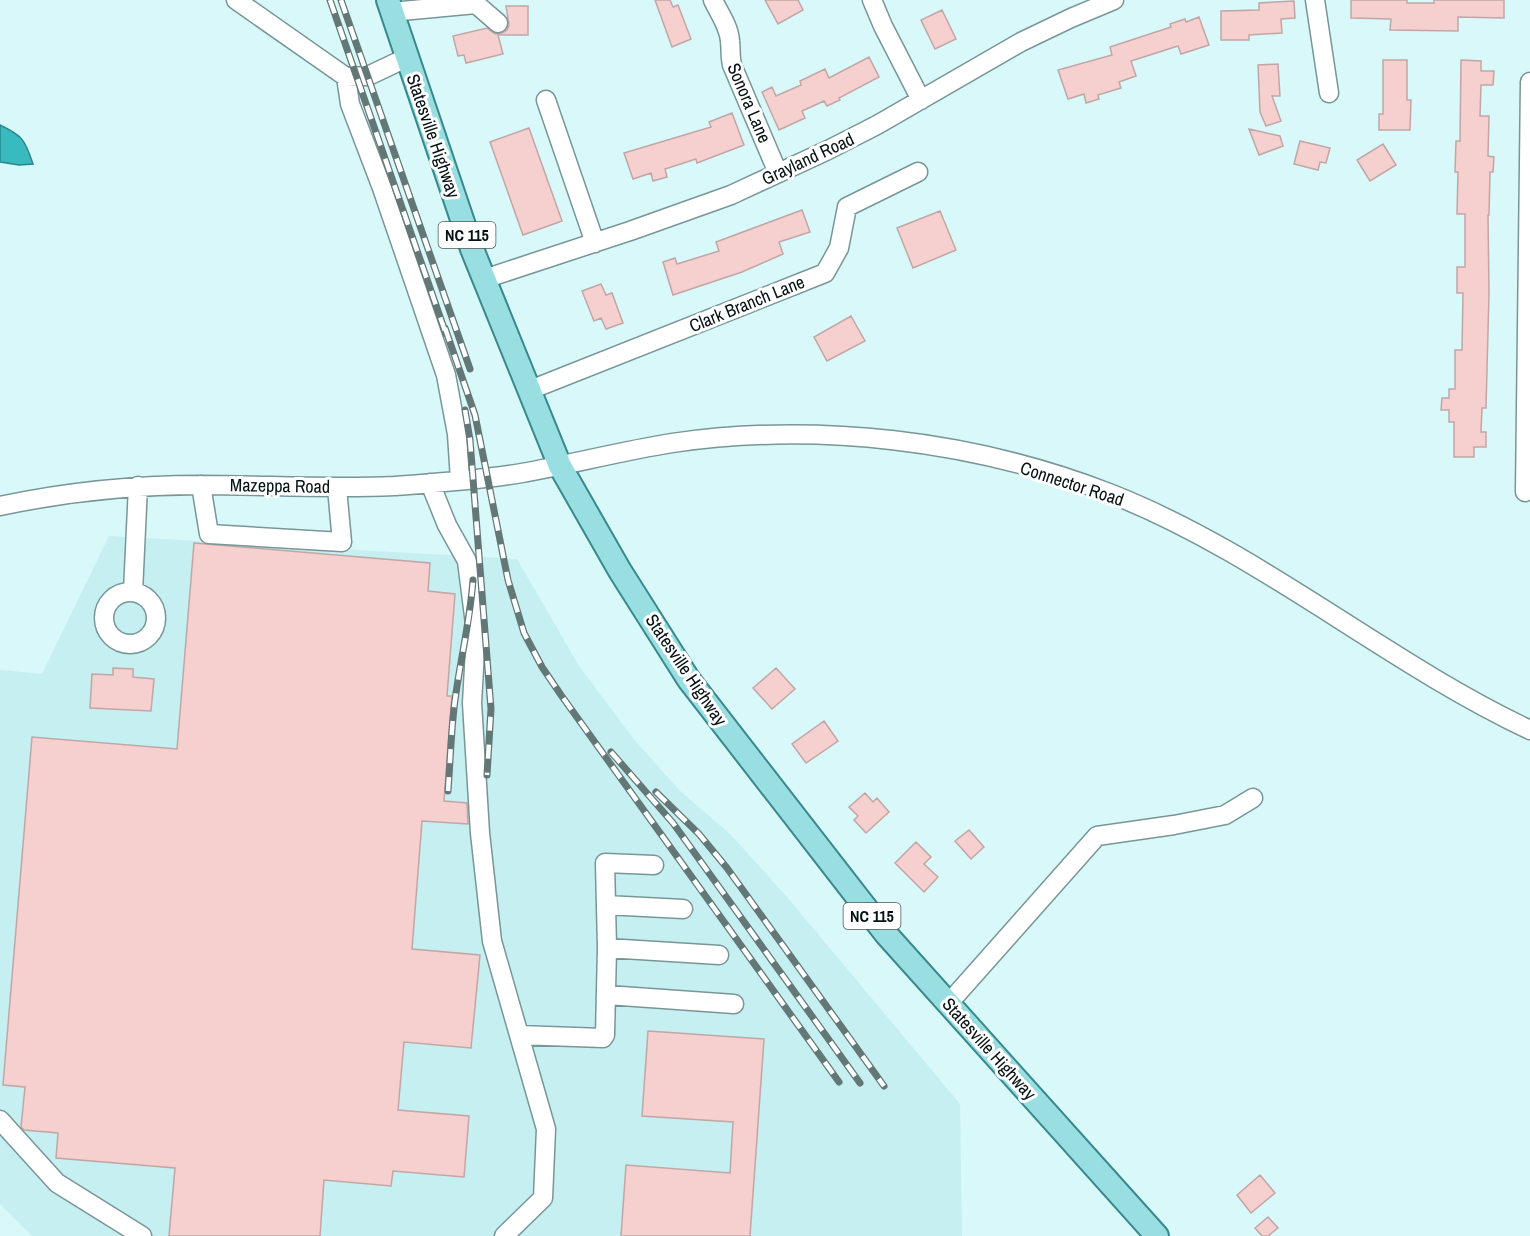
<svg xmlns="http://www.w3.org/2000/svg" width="1530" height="1236" viewBox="0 0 1530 1236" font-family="'Archivo Narrow',sans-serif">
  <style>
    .built { fill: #c5eff0 }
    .water { fill: #39babf; stroke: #2a878b; stroke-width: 1.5 }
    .building { fill: #f6cfcf; stroke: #c2a6a6; stroke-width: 1.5 }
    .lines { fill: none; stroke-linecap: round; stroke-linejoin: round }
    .minor-casing { stroke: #799697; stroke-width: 21 }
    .major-casing { stroke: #39898c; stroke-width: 26 }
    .minor { stroke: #fff; stroke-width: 18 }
    .major { stroke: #99dfe2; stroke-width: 22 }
    .rail-casing { stroke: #637777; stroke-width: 7 }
    .rail { stroke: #fff; stroke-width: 4.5; stroke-dasharray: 14; stroke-linecap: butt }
    .labels { text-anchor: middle; stroke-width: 6; stroke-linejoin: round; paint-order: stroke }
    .shield { fill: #fff; stroke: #515858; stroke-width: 1.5 }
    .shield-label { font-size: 16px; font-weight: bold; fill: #061111 }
    .street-label { font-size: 18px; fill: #061111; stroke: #fff }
  </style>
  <rect width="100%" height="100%" fill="#d8f8f9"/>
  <!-- built -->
  <path class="built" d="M109,536L517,559L579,666L632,737L679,790L730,834L787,897L960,1104L962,1236H32L0,1204V670L42,674Z"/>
  <!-- water -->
  <path class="water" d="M0,125C23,136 25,140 33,164L19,165L0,162Z"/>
  <!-- building -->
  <path class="building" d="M655,0H670L673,7L678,5L691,39L672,47Z
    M765,0H798L803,10L778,24Z
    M1351,0H1407V3H1434V0H1504V18L1458,17V31L1390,30L1391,19L1351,18Z
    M1294,1L1295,18L1281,19L1282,33L1249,35V40H1221V11L1259,10V3Z
    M506,6H528V35H498L503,54L466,63L464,55L458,56L453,36L487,28L495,34L502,33L507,30L509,25Z
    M942,10L956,39L935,49L921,20Z
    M1199,17L1209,45L1181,54L1178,46L1131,61L1136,76L1119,82L1121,88L1098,95L1099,99L1086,103L1084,94L1068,99L1058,70L1112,55L1110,47L1171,27L1170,24L1185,19L1186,22Z
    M869,57L879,77L839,98L840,100L827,106L824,101L802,111L805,118L779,130L762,92L772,87L776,96L801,85L800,81L825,69L829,78Z
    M1383,60H1407V100H1411L1410,130H1379V114H1383Z
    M1461,60L1481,61V71H1494L1493,85H1481L1480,116H1489L1488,156L1494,157L1493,172H1490L1489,215H1488L1489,293L1486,408H1482L1481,432H1486V447H1474V457H1454V422H1449V410H1441L1442,398H1449V389H1455V350H1462L1463,293H1457V267H1465V214H1457L1458,172H1455L1456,141H1460Z
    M1278,64L1280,96H1272L1281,121L1266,126L1260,112L1258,65Z
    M732,113L744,145L697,163L696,159L665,169L667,177L653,181L651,173L633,179L624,153L711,127L709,122Z
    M529,128L562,221L523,235L490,142Z
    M1249,129L1280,136L1283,146L1259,155Z
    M1300,141L1330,148L1326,163L1320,162L1318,170L1294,164Z
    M1383,144L1396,165L1370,181L1357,160Z
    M802,210L810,232L779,242L783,254L742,272L673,295L663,262L675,258L677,264L719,251L716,242Z
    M940,211L956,250L913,268L897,228Z
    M601,284L606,295L612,293L623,323L606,329L601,318L594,321L582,291Z
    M851,316L865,341L827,361L814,337Z
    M194,543L430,563L428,591L455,594L447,696H452L444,801L467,803L468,824L422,821L412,949L480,955L471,1048L404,1042L398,1110L469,1116L464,1177L393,1171L391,1186L324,1180L320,1236H169L175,1168L56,1158L58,1133L24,1130L21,1127L25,1087L3,1085L32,737L177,749Z
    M113,668L133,669V677L154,679L151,711L90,708L92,674L113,675Z
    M776,668L795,689L772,709L753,688Z
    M824,721L838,741L806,763L792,744Z
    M865,793L873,802L877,798L889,812L866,833L854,820L858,816L849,807Z
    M969,830L984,847L971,859L955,841Z
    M916,842L931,857L924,864L938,877L924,892L895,863Z
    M648,1031L764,1039L750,1236H621L626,1165L730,1173L733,1122L642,1116Z
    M1260,1175L1275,1193L1251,1213L1237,1195Z
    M1268,1217L1278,1228L1268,1236H1262L1255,1228Z"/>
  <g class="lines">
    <defs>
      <path id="minor" d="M236,0L346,77L368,76L406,58
        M713,0C719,13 729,26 730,41C731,50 730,56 732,65L778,173
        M872,0L883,26L921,100
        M1315,0L1329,93
        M391,12L476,4L498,23
        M346,77L350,104L382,188L446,375L457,434L460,480
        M546,100L595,243
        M484,279L630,231L731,195L828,150L877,125L1021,42L1071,18L1114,0
        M530,390L825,273L839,248L847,207L918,172
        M430,483L447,525L467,561L476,632L472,703L480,833L492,941L546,1129L543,1198L504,1236
        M201,485L209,534L342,542L337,488
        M1525,492L1530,82
        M0,506C66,492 132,485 200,485C265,485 329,489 394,486C436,483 480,480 522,473C572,464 622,451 672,443C816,422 973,440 1109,493C1260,552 1384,661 1530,730
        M133,592L138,486
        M104 618a26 26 0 1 1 52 0a26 26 0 1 1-52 0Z
        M606,905L683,909
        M607,948L719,955
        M607,995L734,1004
        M948,1004L1097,836L1174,825L1225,815L1253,798
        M519,1035L603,1038L605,1035L607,948L605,863L654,865
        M0,1120L57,1183L142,1236"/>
      <path id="major" d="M388,0L472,249L560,466L620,571L689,680L886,934L1157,1236"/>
    </defs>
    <!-- minor casing -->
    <use href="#minor" class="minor-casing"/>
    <!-- major casing -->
    <use href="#major" class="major-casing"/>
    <!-- minor -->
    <use href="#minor" class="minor"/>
    <!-- major -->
    <use href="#major" class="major"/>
    <defs>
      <path id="rail" d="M330,0L446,334
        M341,0L470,369
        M445,328L475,415L508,580L524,633L542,667L561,695L839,1082
        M465,410L470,440L491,709L487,775
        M611,752L673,823L860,1083
        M448,791C450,764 451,735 454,708C459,665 470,623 473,580
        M656,792L699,834L727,868L884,1086"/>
    </defs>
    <!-- rail casing -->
    <use href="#rail" class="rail-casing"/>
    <!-- rail -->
    <use href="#rail" class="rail"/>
  </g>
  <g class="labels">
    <!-- shield labels -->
    <g class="shield">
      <rect x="438.5" y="222" width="57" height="26" rx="4.5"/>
      <rect x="843.5" y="903" width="57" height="26" rx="4.5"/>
    </g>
    <g class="shield-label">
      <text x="467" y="241">NC 115</text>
      <text x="872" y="922">NC 115</text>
    </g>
    <!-- street labels -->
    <g class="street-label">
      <text transform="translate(749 103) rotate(67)" y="6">Sonora Lane</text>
      <text transform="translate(433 136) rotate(71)" y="6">Statesville Highway</text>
      <text transform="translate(808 159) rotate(-25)" y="6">Grayland Road</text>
      <text transform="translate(747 304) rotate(-22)" y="6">Clark Branch Lane</text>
      <text transform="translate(1072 484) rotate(18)" y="6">Connector Road</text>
      <text transform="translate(280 486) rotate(1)" y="6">Mazeppa Road</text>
      <text transform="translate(686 670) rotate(56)" y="6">Statesville Highway</text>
      <text transform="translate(989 1049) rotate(48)" y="6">Statesville Highway</text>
    </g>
  </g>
</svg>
